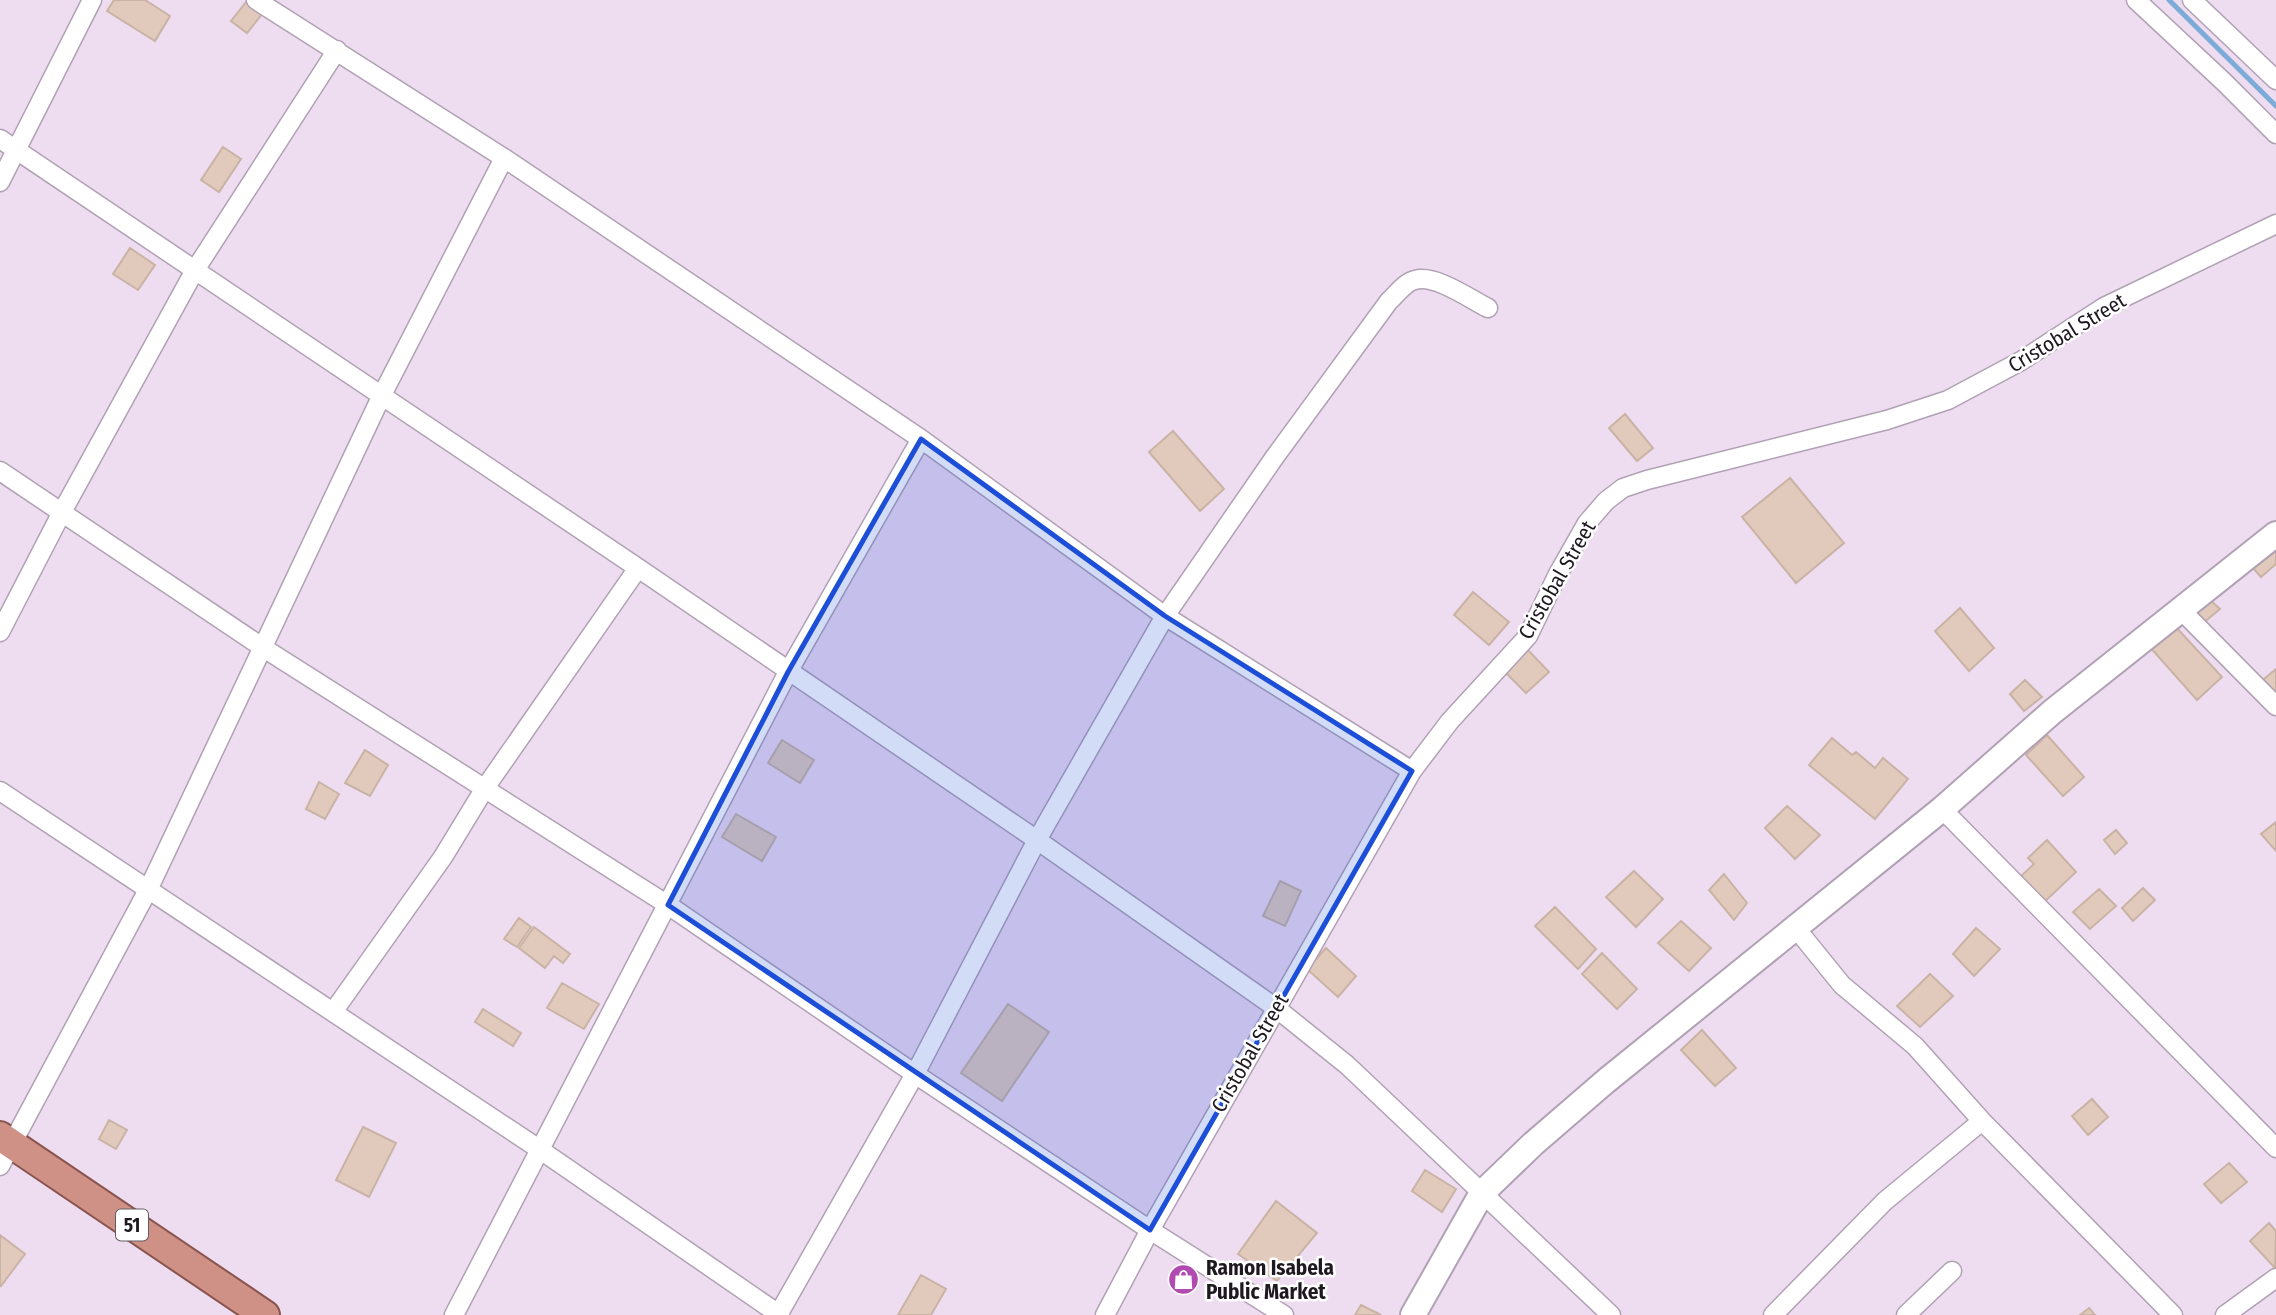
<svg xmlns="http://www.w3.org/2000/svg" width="2276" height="1315" viewBox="0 0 2276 1315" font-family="'Fira Sans Condensed',sans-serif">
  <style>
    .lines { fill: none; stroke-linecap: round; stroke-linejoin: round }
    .stream { stroke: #7dabd7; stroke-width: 5 }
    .building { fill: #e1cabc; stroke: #c9b3a5; stroke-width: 2 }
    .minor-casing { stroke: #b1a1b4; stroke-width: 21 }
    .secondary-casing { stroke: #b1a1b4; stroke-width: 28 }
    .trunk-casing { stroke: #89544e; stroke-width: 32 }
    .minor { stroke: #fff; stroke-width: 18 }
    .secondary { stroke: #fff; stroke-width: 24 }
    .trunk { stroke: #cf9086; stroke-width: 28 }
    .marked { fill: #1d4ed8; fill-opacity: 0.2; stroke: #1d4ed8; stroke-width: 5; stroke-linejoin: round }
    .labels { text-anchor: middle; stroke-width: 5; stroke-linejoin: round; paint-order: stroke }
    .shield { fill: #fff; stroke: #625d62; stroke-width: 2 }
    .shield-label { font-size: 19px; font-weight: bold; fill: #1e181f }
    .street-label { font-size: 21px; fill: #1e181f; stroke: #fff }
    .poi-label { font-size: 21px; font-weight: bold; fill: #1e181f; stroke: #fff; text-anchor: start }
  </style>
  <rect width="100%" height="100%" fill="#eedcf0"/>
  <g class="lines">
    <!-- stream -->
    <path class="stream" d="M2169,0L2276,106"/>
  </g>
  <!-- building -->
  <path class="building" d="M114,0H145L170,16L155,41L107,11Z
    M247,1L263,13L247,33L231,21Z
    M223,147L241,159L219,192L201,180Z
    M130,248L155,265L138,290L113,274Z
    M1625,414L1653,448L1637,461L1609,428Z
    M1173,431L1224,489L1200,511L1149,452Z
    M1790,478L1844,543L1796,583L1742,517Z
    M2276,548V564L2261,577L2251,566Z
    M1473,592L1509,622L1489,645L1454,615Z
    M2209,599L2220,609L2202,624L2192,612Z
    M1960,608L1994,648L1969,671L1935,631Z
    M2174,625L2222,677L2197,700L2149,646Z
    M1526,648L1549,672L1526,693L1503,670Z
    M2276,669V701L2259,683Z
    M2025,680L2042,697L2024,711L2010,694Z
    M2047,735L2084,777L2063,796L2026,755Z
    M1832,738L1852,755L1856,752L1875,768L1883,758L1908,779L1875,819L1809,765Z
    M782,740L814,760L800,783L768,763Z
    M365,750L388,765L370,796L345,783Z
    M319,782L339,794L325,819L306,809Z
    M1787,806L1820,835L1795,859L1765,828Z
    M736,814L776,837L762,861L722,837Z
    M2276,822V851L2261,834Z
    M2116,830L2127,843L2115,854L2104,840Z
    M2047,840L2076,872L2041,905L2018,879L2034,864L2028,858Z
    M1634,871L1663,899L1636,927L1606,897Z
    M1724,874L1747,903L1734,920L1709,890Z
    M1280,881L1301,891L1285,926L1263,916Z
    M2143,888L2155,900L2133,921L2122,908Z
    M2099,889L2116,906L2090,929L2073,912Z
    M1555,907L1596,949L1578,969L1535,926Z
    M519,918L531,927L517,947L504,939Z
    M1681,921L1711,948L1689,971L1658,943Z
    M534,927L570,954L563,963L554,956L545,968L519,948Z
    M1976,928L2000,949L1974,976L1953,954Z
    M1326,948L1356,976L1338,997L1307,969Z
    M1602,953L1637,989L1617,1009L1582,974Z
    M1930,974L1953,996L1920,1027L1897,1006Z
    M562,983L599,1004L584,1029L547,1008Z
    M1008,1004L1049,1032L1002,1101L961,1073Z
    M483,1009L521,1033L513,1046L475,1022Z
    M1702,1030L1736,1068L1715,1086L1681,1050Z
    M2092,1099L2108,1117L2088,1135L2072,1116Z
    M109,1120L127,1130L116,1149L99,1139Z
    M363,1127L396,1143L369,1197L336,1180Z
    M2229,1163L2247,1182L2221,1203L2204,1184Z
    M1425,1170L1456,1189L1442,1212L1412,1191Z
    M1276,1201L1317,1233L1277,1281L1238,1254Z
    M2269,1223L2276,1231L2275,1268L2250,1241Z
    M0,1235L25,1254L1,1286L0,1285Z
    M921,1275L946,1289L931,1315H898Z
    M1361,1305L1381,1315H1355Z
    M2089,1308L2095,1315H2080Z"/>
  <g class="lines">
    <defs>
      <path id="minor" d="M256,0L504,158L921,439L1165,616L1412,771
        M2136,0L2224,82L2276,134
        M2192,0L2276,80
        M0,139L638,568L1037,840L1276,1008L1347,1065L1611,1315
        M0,182L92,0
        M0,471L262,647L668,905L915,1074L1150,1230L1284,1315
        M2181,610L2276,706
        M0,632L62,512L195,270L337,50
        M0,791L539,1149L780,1315
        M1942,809L2276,1148
        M1795,927L1842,985L1915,1046L1982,1121L2173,1315
        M333,1012L443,857L485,788L638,568
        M0,1166L148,890L381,397L504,158
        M454,1315L788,672L921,439
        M778,1315L915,1074L1037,840L1165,616L1274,458L1389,301C1397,294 1405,282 1415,280C1435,274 1470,299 1488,308
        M1105,1315L1150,1230L1412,771L1450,721L1528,636L1558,574L1587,523L1606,501L1623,488L1647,480L1887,420L1948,400L2021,361L2104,307L2276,224
        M1773,1315L1885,1201L1982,1121
        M1906,1315L1952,1271
        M2225,1315L2276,1278"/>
      <path id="secondary" d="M1413,1315L1482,1193L1533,1144L1606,1081L1942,809L2052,712L2276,534"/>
      <path id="trunk" d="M0,1136L265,1315"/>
    </defs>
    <!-- minor casing -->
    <use href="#minor" class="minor-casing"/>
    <!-- secondary casing -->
    <use href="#secondary" class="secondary-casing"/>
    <!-- trunk casing -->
    <use href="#trunk" class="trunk-casing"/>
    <!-- minor -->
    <use href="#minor" class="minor"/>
    <!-- secondary -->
    <use href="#secondary" class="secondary"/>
    <!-- trunk -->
    <use href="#trunk" class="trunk"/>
  </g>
  <!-- marked area -->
  <path class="marked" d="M921,439L1165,616L1412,771L1150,1230L668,905L788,672Z"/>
  <!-- icons -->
  <defs>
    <symbol id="shop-disc" viewBox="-11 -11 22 22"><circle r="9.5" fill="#b14baf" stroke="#fff"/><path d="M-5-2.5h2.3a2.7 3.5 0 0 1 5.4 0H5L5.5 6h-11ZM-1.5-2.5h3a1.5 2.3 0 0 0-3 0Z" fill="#fff"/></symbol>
  </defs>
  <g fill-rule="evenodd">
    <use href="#shop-disc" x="1166" y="1262" width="35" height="35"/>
  </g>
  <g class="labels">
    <!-- shield labels -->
    <rect class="shield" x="116" y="1209.5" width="32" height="31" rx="5"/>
    <g class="shield-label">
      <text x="132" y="1232">51</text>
    </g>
    <!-- street labels -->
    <g class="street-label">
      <text transform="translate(2067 333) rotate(-31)" y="7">Cristobal Street</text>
      <text transform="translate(1557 580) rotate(-60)" y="7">Cristobal Street</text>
      <text transform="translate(1250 1053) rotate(-60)" y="7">Cristobal Street</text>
    </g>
    <!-- poi labels -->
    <g class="poi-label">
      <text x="1206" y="1275">Ramon Isabela<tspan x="1206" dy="24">Public Market</tspan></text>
    </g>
  </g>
</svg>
